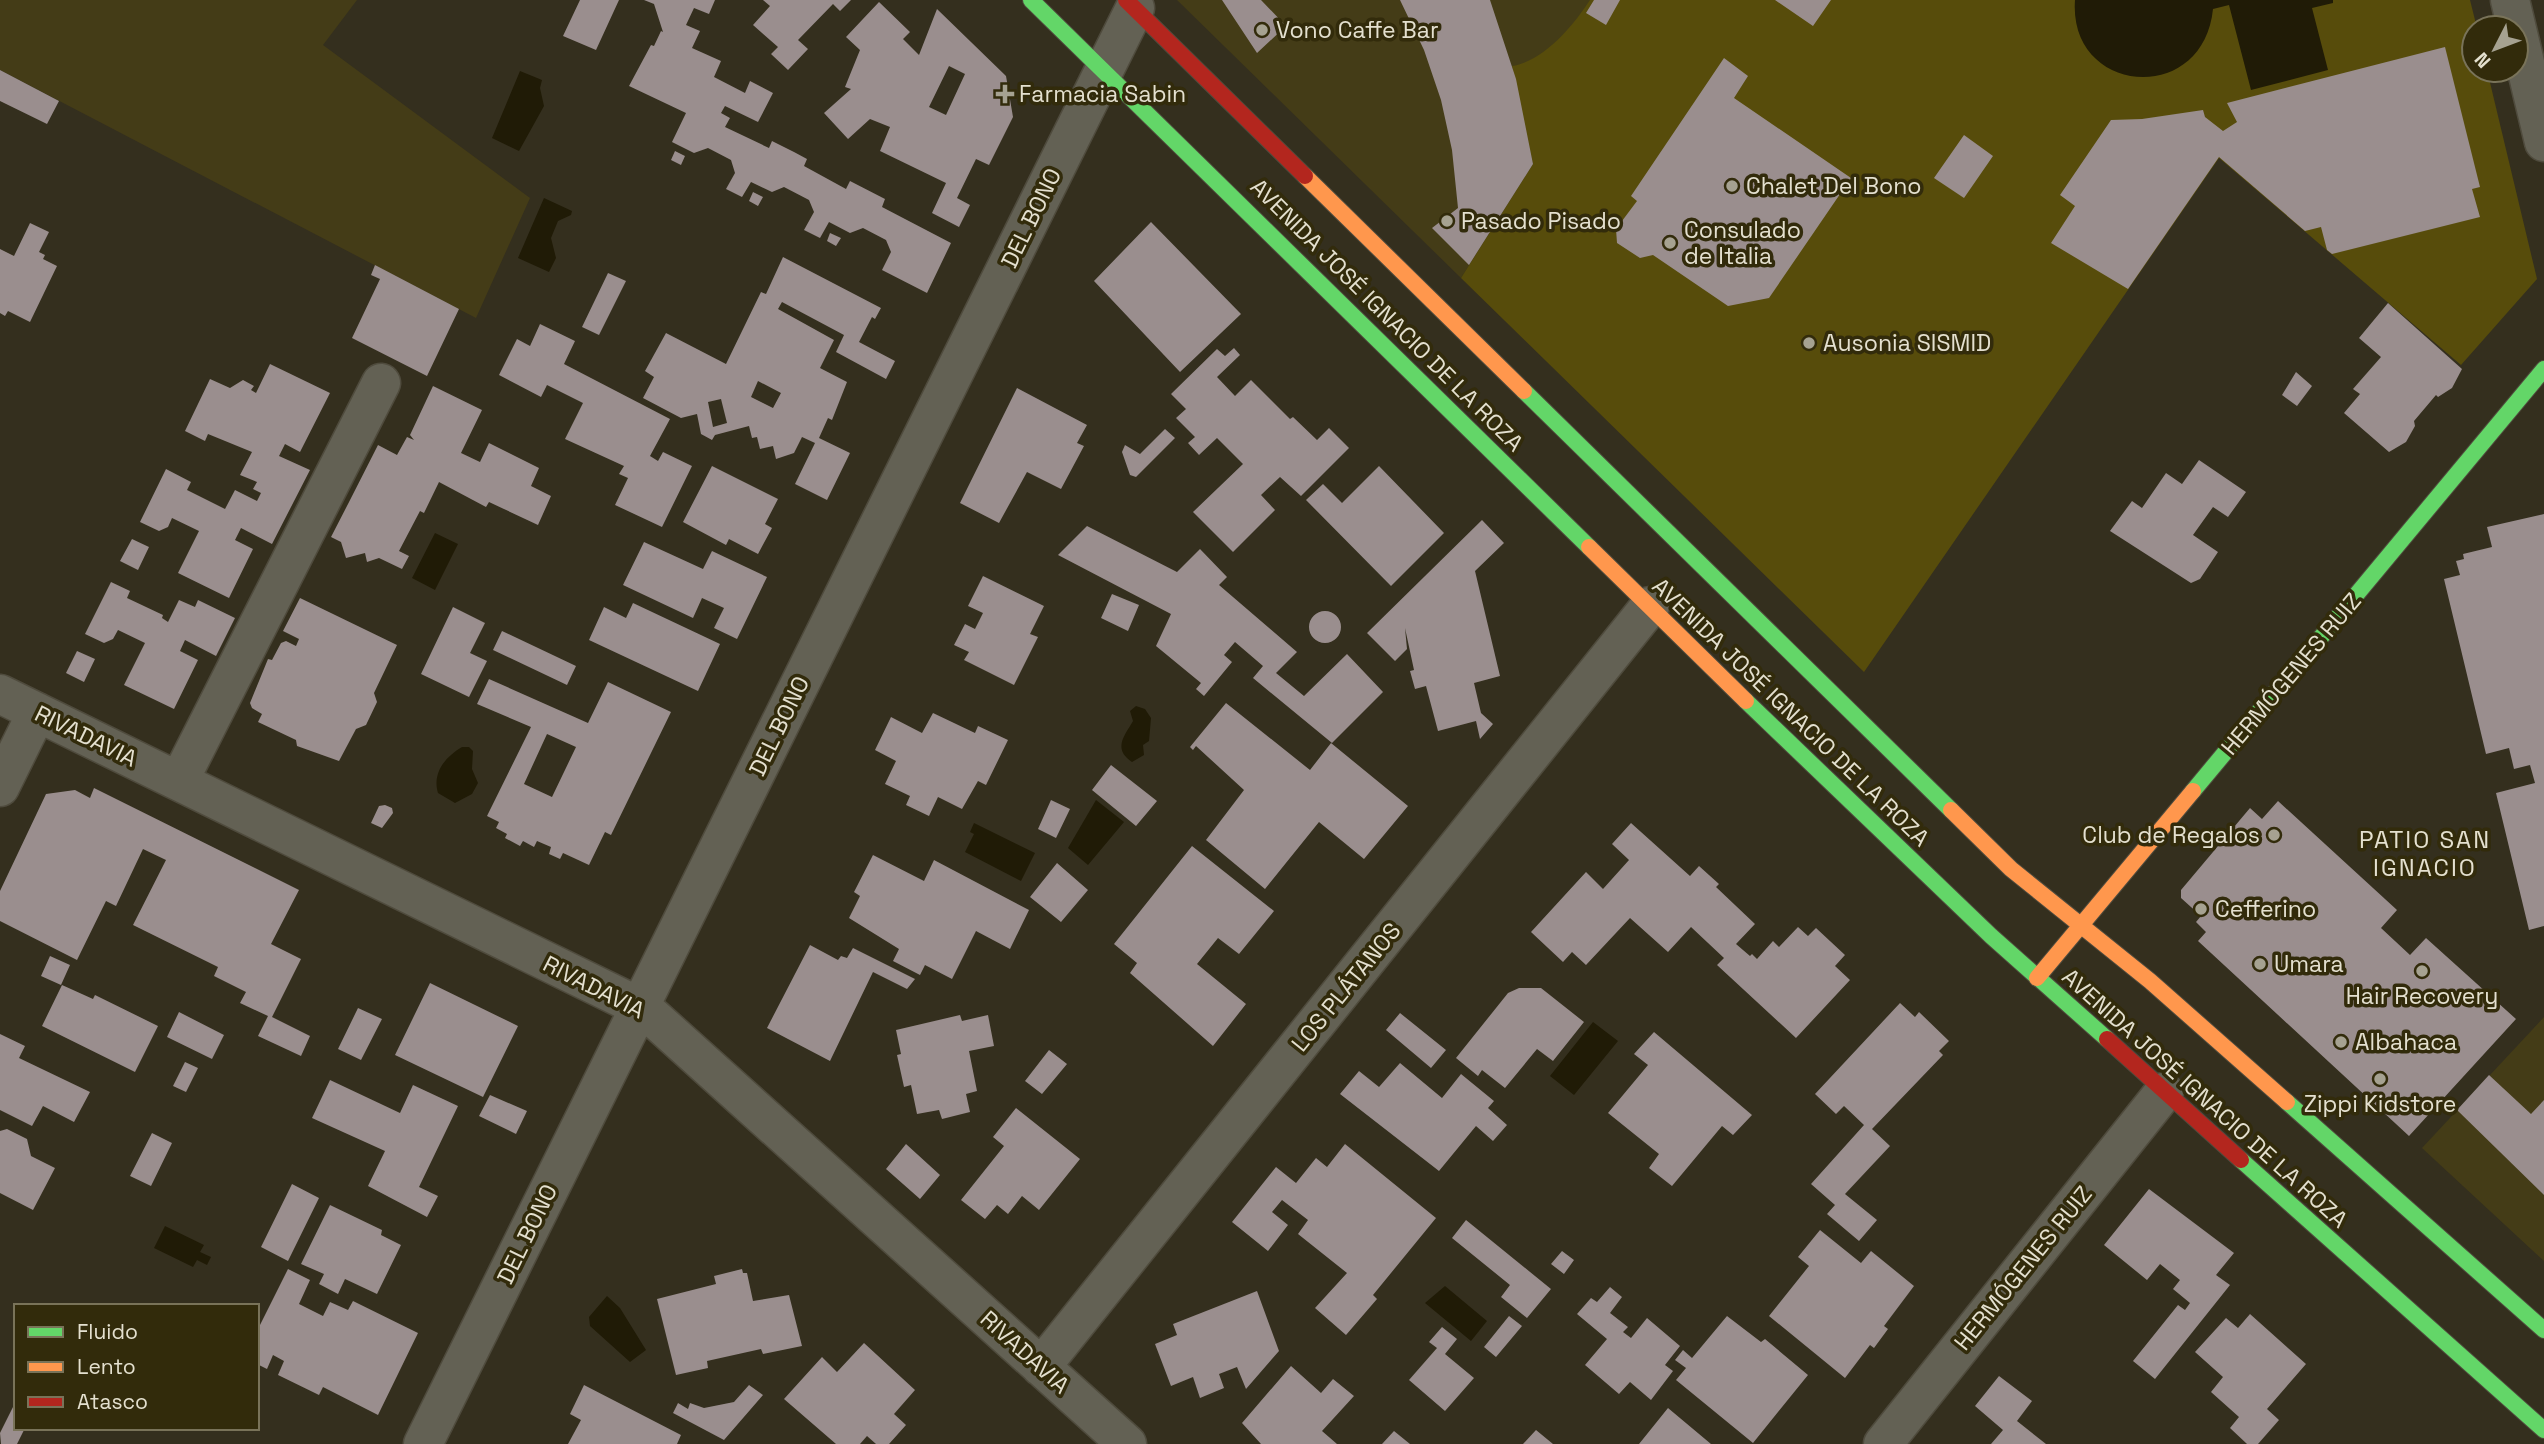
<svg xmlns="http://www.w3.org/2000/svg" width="2544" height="1444" viewBox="0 0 2544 1444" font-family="'Space Grotesk',sans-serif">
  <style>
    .built { fill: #443c17 }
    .green { fill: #574c0b }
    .water { fill: #201b06 }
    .building { fill: #9a8e8e; fill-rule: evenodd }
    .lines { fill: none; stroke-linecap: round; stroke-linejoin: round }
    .street-casing { stroke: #4f4b3d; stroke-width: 41 }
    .fast-casing { stroke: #4f4b3d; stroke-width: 18 }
    .slow-casing { stroke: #4f4b3d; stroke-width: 18 }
    .jam-casing { stroke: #4f4b3d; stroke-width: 18 }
    .street { stroke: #636154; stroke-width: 38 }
    .fast { stroke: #63d668; stroke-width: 16 }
    .slow { stroke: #ff974d; stroke-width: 16 }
    .jam { stroke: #b3261e; stroke-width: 16 }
    .poi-dot { fill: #a6a291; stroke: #322b0b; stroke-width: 2.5 }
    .labels { text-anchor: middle; stroke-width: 7; stroke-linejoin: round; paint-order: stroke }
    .poi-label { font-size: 23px; fill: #e4e0cf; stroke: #322b0b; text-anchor: start }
    .street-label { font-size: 23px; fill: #e4e0cf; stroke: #322b0b }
    .neighbourhood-label { font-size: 24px; letter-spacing: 2px; fill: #e4e0cf; stroke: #322b0b }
  </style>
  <rect width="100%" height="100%" fill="#342f1e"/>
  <!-- built -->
  <path class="built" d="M0,0H357L323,45L530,198L476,318L0,70Z
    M1177,0H1638L1461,278Z
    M2544,1017V1261L2422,1148Z"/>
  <!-- green -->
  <path class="green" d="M1590,0H2470L2477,28H2474V70H2487L2537,279L2461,365L2219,158L1864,672L1461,278L1533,164L1512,66C1544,61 1573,26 1590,0Z"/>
  <!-- water -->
  <path class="water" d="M2075,0H2333V3L2312,8L2328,70L2251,90L2229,5L2213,9C2203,107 2068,95 2075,0Z
    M520,71L542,80L540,88L544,106L519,151L492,138Z
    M544,198L572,211L571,215L558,221L551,238L556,258L549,272L518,258Z
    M435,533L458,544L435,590L412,578Z
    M1136,706L1145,709L1151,718L1149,741L1143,745L1144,755L1132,762C1112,749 1125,735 1133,721L1130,711Z
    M462,747H469L473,751L472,769L478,783L472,794L455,803L438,793C432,773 445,757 462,747Z
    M1096,800L1124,822L1088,865L1068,848Z
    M974,823L1035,853L1021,881L965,852L974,834L970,832Z
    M1593,1022L1618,1041L1574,1095L1550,1076Z
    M165,1226L204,1245L200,1252L211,1257L207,1265L197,1260L193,1267L154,1248Z
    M1445,1286L1487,1321L1471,1341L1425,1303Z
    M607,1296L620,1308L646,1350L630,1362L590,1326L589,1317Z"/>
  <!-- building -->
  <path class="building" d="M580,0H619L596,50L563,36Z
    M644,0H715L709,14L694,8L686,25L700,31L692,48L721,61L714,77L745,93L750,81L773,93L758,122L725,106L721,113L730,118L725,127L769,148L772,141L794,152L807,159L804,166L846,189L850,181L885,199L882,207L951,243L927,293L882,270L891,252L886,240L863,228L850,233L829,222L820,238L804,230L814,212L809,200L784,187L772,192L751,182L742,197L726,189L735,173L731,160L708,148L694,153L672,142L686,113L629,86L651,45L654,46L661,31L663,32L654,4Z
    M763,0H851L840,11L833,4L798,40L808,49L788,70L771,54L778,47L753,25L770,6Z
    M1222,0H1261L1286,26L1257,53Z
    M1400,0H1490L1516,79L1533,164L1469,265L1432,228L1458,208L1452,150L1441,100L1424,50Z
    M1594,0H1620L1606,25L1586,13Z
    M1775,0H1831L1813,26Z
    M879,2L910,32L903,39L919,55L937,9L1006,76L1013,117L989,165L976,159L957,198L970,205L959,227L932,213L946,183L880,151L890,127L870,119L848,139L824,113L851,89L845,87L860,50L846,37ZM949,66L965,74L946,115L929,107Z
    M2445,47L2480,187L2472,189L2480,217L2332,254L2327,250L2321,227L2305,231L2219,157L2128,289L2051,243L2075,206L2060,195L2111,120L2142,119L2203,110L2205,117L2223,131L2237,122L2227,103Z
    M1724,58L1748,76L1734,98L1851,178L1769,298L1728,306L1653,255L1640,258L1617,243L1616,229L1637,201L1631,196Z
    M0,70L59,101L47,124L0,101Z
    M1964,135L1993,156L1964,198L1934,178Z
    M675,151L685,156L681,165L671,160Z
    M753,192L763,197L758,206L749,201Z
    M1151,222L1241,314L1180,372L1094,281Z
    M30,223L49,232L39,252L45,255L43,259L57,266L30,322L8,311L5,316L0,313V249L14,256Z
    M830,233L841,238L836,246L827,241Z
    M783,257L881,308L875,319L872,317L859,342L895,361L886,379L836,352L844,335L782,302L778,309L834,340L820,368L847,382L832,420L828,418L819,438L850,453L827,500L795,484L815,443L802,437L794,453L776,459L773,446L760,449L757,437L752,438L749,426L715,435L712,440L701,434L697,414L681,418L643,398L654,377L645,371L666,333L726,364L761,292L766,294ZM758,381L781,393L773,408L751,397ZM721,399L727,423L713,427L708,402Z
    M375,265L459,309L427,376L352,338L380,279L371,275Z
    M608,273L626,281L599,335L582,327Z
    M2388,303L2462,369L2452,388L2438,397L2436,395L2414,421L2415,426L2406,442L2389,452L2344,413L2360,394L2353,389L2381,357L2359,338Z
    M540,324L575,341L564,364L670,419L650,456L658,461L663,452L692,466L662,527L615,505L628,478L619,474L624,466L565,439L583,403L547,385L541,397L499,375L517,339L530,346Z
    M1234,348L1240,355L1217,377L1235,396L1251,380L1290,419L1293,417L1317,440L1329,428L1349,448L1301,496L1280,477L1261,495L1275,510L1233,552L1193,512L1243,464L1217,438L1199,455L1188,443L1195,437L1176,418L1186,409L1171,394L1217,349L1225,356Z
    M270,364L330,393L300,452L285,444L279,456L310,470L272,544L241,528L235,540L253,549L229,598L178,573L199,531L172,518L168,527L159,531L140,522L166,469L191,482L187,490L225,509L235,490L257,501L261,493L253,489L257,482L240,475L252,452L208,434L205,441L185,431L210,379L230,388L243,380L254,386L251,390L256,393Z
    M2296,372L2312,386L2297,406L2282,395Z
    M433,386L482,410L461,453L480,462L489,443L539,468L531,486L551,496L538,525L489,502L486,507L439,482L424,513L420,511L399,551L409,556L402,569L379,558L367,562L365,553L346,558L341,542L331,537L348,504L378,445L397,455L407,437L414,440L410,435Z
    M1017,388L1087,425L1077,443L1084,446L1061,489L1027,472L999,523L960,503Z
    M1165,429L1175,438L1136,477L1130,475L1122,452L1125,445L1140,454Z
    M2199,460L2246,492L2228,517L2213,507L2193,535L2218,552L2200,579L2191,583L2110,531L2132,501L2142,508L2166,473L2182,484Z
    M712,466L778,499L765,524L772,528L758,554L729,539L726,545L683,522Z
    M1379,466L1444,533L1391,586L1306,500L1323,484L1342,503Z
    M2544,514V926L2529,930L2496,793L2535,783L2530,765L2514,769L2509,748L2486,754L2444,579L2460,575L2456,561L2464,559L2463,554L2492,547L2487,527Z
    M1482,520L1504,543L1475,571L1500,676L1474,683L1481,713L1493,724L1480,739L1476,721L1438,731L1426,686L1415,689L1410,671L1414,670L1405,628L1407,649L1395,661L1367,633Z
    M1087,526L1177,572L1200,549L1227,577L1219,585L1297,652L1276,673L1304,696L1347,654L1383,692L1332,743L1253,678L1263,666L1235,642L1224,655L1232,662L1204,696L1196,689L1201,683L1156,646L1171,614L1058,555Z
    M132,539L149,547L138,570L120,561Z
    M644,542L703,569L712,551L767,577L737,639L714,628L724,608L702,598L693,618L623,585Z
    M983,576L1044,606L1030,634L1038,637L1014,685L964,660L969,652L954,645L965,624L975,629L983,613L968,606Z
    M111,582L130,591L127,598L163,615L162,618L168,622L179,600L195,607L198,600L235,618L216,656L185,640L180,651L198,660L174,709L124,685L145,643L118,630L113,639L104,643L85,634Z
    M1112,594L1139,605L1128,631L1101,618Z
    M300,598L397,645L374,693L377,702L366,725L356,729L339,761L297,746L296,740L258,722L262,714L252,708L250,703L268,659L272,660L281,643L286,641L296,646L299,639L283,631Z
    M633,603L720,644L698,691L589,640L604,607L626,618Z
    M453,607L485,623L470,653L487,661L469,697L421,674Z
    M1309 627a16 16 0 1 1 32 0a16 16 0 1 1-32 0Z
    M502,631L576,666L567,685L493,650Z
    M77,651L95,659L84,682L66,673Z
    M489,679L588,723L608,682L671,712L611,835L605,832L589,865L563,853L560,859L549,854L551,847L537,841L534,847L523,841L520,846L505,838L507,834L496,828L499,822L487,816L531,727L477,704ZM547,734L576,747L552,797L524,784Z
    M1226,703L1310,770L1331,743L1408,806L1364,859L1319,822L1265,889L1206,840L1244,790L1196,746L1193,750L1190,747Z
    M933,713L975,733L978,726L1008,740L986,785L978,781L962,809L938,797L929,816L906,805L910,796L885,784L896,761L875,750L891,717L922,733Z
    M1111,765L1157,801L1136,826L1092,790Z
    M94,788L299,890L271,944L301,959L272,1017L310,1036L301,1056L258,1036L268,1016L240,1003L246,992L214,976L218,967L133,925L166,860L143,849L116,906L106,901L77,960L0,921V891L46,794L75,790L90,798Z
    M1051,800L1070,809L1056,838L1038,829Z
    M2278,801L2397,910L2381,928L2410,955L2426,938L2516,1019L2409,1136L2198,941L2206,932L2196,922L2201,916L2181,898V890L2250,808L2262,819Z
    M385,805L392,808L393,813L382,828L371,823L379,806Z
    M1631,823L1690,876L1699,866L1719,884L1716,887L1755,924L1736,944L1750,956L1752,954L1757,959L1773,941L1779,947L1798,927L1808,936L1816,928L1845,955L1835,966L1850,980L1796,1038L1717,965L1724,958L1691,927L1668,952L1630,918L1586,965L1572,952L1563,962L1531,932L1586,872L1603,889L1629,860L1612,844Z
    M1192,846L1274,911L1239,954L1218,938L1197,964L1246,1004L1213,1046L1130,973L1137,963L1114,944Z
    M873,855L924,881L934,860L1029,910L1010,949L976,931L952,979L925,965L920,975L893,961L899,949L849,918L860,896L854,892Z
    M1057,863L1088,890L1061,922L1030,897Z
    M810,945L838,960L841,956L847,958L853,948L915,979L907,989L873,972L830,1061L767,1028Z
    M50,956L70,965L61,985L41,976Z
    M430,983L518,1026L483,1097L395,1055Z
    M62,985L93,999L95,995L158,1026L135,1072L42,1026Z
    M1519,988H1541L1584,1022L1553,1061L1537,1049L1505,1088L1482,1070L1478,1076L1456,1058L1508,993Z
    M1900,1003L1915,1017L1919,1012L1949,1041L1939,1051L1943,1055L1872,1129L1890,1146L1845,1194L1877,1220L1859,1241L1827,1214L1835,1205L1811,1184L1864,1125L1844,1106L1836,1114L1815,1094Z
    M358,1008L382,1019L361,1060L338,1049Z
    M179,1012L224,1035L212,1059L167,1037Z
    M1400,1013L1446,1050L1431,1068L1386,1030Z
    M960,1015L962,1021L988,1015L994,1046L969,1051L977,1091L966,1094L970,1112L942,1119L939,1110L917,1114L911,1085L904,1087L897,1055L901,1054L896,1030Z
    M1654,1032L1752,1115L1733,1135L1722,1126L1672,1186L1649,1168L1659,1154L1608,1113L1648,1065L1634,1054Z
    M0,1034L25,1046L19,1058L90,1092L74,1122L43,1106L32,1126L0,1110Z
    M1049,1050L1067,1064L1042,1094L1025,1081Z
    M185,1062L198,1068L186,1092L173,1086Z
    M1400,1063L1442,1098L1461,1074L1494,1101L1488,1108L1507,1125L1493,1141L1476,1126L1439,1171L1340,1094L1359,1071L1379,1087Z
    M2489,1075L2531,1114L2544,1100V1195L2457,1110Z
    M330,1080L400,1113L413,1085L458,1106L419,1187L438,1196L427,1217L368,1186L385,1151L312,1118Z
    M490,1095L527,1111L516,1134L479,1116Z
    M1016,1108L1080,1159L1039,1210L1022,1196L1008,1214L997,1205L985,1219L961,1200L1004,1146L993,1137Z
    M7,1129L27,1139L31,1156L55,1168L33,1210L0,1193V1131Z
    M152,1133L172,1143L151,1186L130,1176Z
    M906,1144L940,1175L920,1199L886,1169Z
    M1345,1144L1436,1218L1373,1295L1377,1299L1346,1335L1315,1308L1347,1273L1298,1234L1308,1220L1282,1200L1272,1212L1288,1225L1268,1251L1232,1222L1276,1167L1296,1183L1316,1158L1327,1167Z
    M292,1184L319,1198L288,1261L261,1247Z
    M2149,1189L2234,1253L2216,1275L2230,1285L2155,1379L2133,1361L2178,1305L2185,1310L2190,1303L2173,1289L2180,1280L2160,1264L2147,1280L2104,1245Z
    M330,1205L382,1230L381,1235L401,1245L377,1294L345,1279L338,1294L319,1284L324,1274L301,1264Z
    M1466,1220L1551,1289L1527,1318L1501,1297L1510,1285L1452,1238Z
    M1820,1230L1861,1263L1871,1251L1914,1286L1884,1326L1888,1329L1874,1348L1870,1345L1845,1378L1769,1316L1809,1266L1798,1257Z
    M1562,1251L1574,1260L1564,1274L1551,1264Z
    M288,1269L310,1280L299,1304L323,1316L330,1302L348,1310L353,1301L418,1333L378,1415L323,1387L319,1395L278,1375L284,1361L273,1355L267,1369L257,1364V1331Z
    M742,1269L743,1273H747L753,1301L789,1295L802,1346L763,1354L761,1349L707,1361L708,1368L676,1375L657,1299L716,1284L714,1276Z
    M1610,1287L1622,1297L1610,1313L1628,1327L1623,1332L1631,1338L1647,1318L1680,1346L1665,1365L1673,1371L1651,1400L1630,1382L1619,1394L1585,1365L1607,1339L1577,1314L1591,1298L1597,1302Z
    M1257,1291L1279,1351L1246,1389L1237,1367L1219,1374L1224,1388L1200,1398L1193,1377L1171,1386L1155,1344L1177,1335L1173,1324Z
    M2250,1314L2306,1364L2267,1409L2279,1420L2258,1444H2247L2230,1428L2239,1417L2211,1392L2223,1377L2195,1352L2226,1318L2238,1328Z
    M1509,1316L1522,1326L1496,1357L1484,1347Z
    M1727,1316L1761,1342L1765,1339L1808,1375L1753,1443L1676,1380L1686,1368L1675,1360L1683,1350L1692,1358Z
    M1442,1327L1457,1339L1445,1354L1474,1378L1445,1411L1409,1380L1437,1348L1429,1342Z
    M864,1343L915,1390L894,1414L906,1425L889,1444H876L867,1436L860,1444H836L784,1399L822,1357L837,1372Z
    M1291,1366L1321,1393L1333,1379L1354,1396L1322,1431L1337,1444H1261L1242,1423Z
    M1999,1376L2032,1401L2017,1421L2046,1444H1991L2003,1430L1975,1406Z
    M584,1385L681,1435L677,1444H568L581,1420L570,1414Z
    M749,1385L763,1395L724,1440L673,1413L678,1403L688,1409L690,1403L704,1408L734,1402Z
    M16,1401V1428H25L17,1444H1L0,1433Z
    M1668,1408L1711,1444H1639Z
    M1536,1430L1553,1444H1523Z
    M1394,1431L1410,1444H1382Z"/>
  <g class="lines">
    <defs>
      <path id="street" d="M2510,0L2544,142
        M0,694L644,1009L1127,1444
        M179,781L381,383
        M0,787L37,712
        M1041,1367L1650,606
        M423,1444L1135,8
        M1883,1444L2164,1092"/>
      <path id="fast" d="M1031,0L1589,547
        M1524,391L1951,810
        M1746,701L1991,936L2107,1039
        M2193,791L2544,369
        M2287,1102L2544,1330
        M2241,1160L2544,1430"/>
      <path id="slow" d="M1305,176L1524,391
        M1589,547L1746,701
        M1951,810L2011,869L2150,981L2287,1102
        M2037,978L2193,791"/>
      <path id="jam" d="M1126,0L1305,176
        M2107,1039L2241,1160"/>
    </defs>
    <!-- street casing -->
    <use href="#street" class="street-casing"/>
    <!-- fast casing -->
    <use href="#fast" class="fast-casing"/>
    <!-- slow casing -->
    <use href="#slow" class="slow-casing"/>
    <!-- jam casing -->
    <use href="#jam" class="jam-casing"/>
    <!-- street -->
    <use href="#street" class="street"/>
    <!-- fast -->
    <use href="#fast" class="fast"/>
    <!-- slow -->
    <use href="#slow" class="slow"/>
    <!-- jam -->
    <use href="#jam" class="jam"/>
  </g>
  <!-- markers -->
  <g class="poi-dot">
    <circle cx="1262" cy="30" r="7"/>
    <path d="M1001.5 83.5h7v7h7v7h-7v7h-7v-7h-7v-7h7z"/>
    <circle cx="1732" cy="186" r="7"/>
    <circle cx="1447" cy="221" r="7"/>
    <circle cx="1670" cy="243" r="7"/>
    <circle cx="1809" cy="343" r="7"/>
    <circle cx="2274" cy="835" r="7"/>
    <circle cx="2201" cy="909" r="7"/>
    <circle cx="2260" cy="964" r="7"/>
    <circle cx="2422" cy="971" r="7"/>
    <circle cx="2341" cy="1042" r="7"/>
    <circle cx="2380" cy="1079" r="7"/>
  </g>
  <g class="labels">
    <!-- poi labels -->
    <g class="poi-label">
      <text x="1276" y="38">Vono Caffe Bar</text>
      <text x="1019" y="102">Farmacia Sabin</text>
      <text x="1746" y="194">Chalet Del Bono</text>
      <text x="1461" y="229">Pasado Pisado</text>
      <text x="1684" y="238">Consulado<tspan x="1684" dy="26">de Italia</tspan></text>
      <text x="1823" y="351">Ausonia SISMID</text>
      <text x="2260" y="843" text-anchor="end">Club de Regalos</text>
      <text x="2215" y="917">Cefferino</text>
      <text x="2274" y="972">Umara</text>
      <text x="2422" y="1004" text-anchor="middle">Hair Recovery</text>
      <text x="2355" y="1050">Albahaca</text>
      <text x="2380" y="1112" text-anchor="middle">Zippi Kidstore</text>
    </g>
    <!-- street labels -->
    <g class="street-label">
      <text transform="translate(1031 218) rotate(-64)" y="8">DEL BONO</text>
      <text transform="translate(1387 315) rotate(45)" y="8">AVENIDA JOSÉ IGNACIO DE LA ROZA</text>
      <text transform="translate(2291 674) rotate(-50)" y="8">HERMÓGENES RUIZ</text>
      <text transform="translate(1791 712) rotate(44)" y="8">AVENIDA JOSÉ IGNACIO DE LA ROZA</text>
      <text transform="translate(779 726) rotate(-64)" y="8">DEL BONO</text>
      <text transform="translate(86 736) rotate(26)" y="8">RIVADAVIA</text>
      <text transform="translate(594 987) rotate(27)" y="8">RIVADAVIA</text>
      <text transform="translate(1346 987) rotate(-51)" y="8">LOS PLÁTANOS</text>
      <text transform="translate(2205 1098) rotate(42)" y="8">AVENIDA JOSÉ IGNACIO DE LA ROZA</text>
      <text transform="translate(527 1234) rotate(-64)" y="8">DEL BONO</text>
      <text transform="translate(2023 1268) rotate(-51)" y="8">HERMÓGENES RUIZ</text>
      <text transform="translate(1025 1352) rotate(42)" y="8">RIVADAVIA</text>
    </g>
    <!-- neighbourhood labels -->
    <g class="neighbourhood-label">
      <text x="2425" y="848">PATIO SAN<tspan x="2425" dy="28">IGNACIO</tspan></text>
    </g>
  </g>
  <!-- legend -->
  <rect x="14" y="1304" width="245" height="126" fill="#322b0b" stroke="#797359" stroke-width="2"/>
  <rect x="28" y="1327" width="35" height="10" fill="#63d668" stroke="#797359" stroke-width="2"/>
  <text x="77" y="1339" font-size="21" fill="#e4e0cf">Fluido</text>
  <rect x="28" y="1362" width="35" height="10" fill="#ff974d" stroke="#797359" stroke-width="2"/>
  <text x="77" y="1374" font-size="21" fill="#e4e0cf">Lento</text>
  <rect x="28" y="1397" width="35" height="10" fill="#b3261e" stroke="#797359" stroke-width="2"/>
  <text x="77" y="1409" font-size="21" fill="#e4e0cf">Atasco</text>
  <!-- north arrow -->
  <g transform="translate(2495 49) rotate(228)"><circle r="33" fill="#322b0b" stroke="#797359" stroke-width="2"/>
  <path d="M0-5L12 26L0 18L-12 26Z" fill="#a6a291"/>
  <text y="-10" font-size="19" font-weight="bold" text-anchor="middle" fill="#e4e0cf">N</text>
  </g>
</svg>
